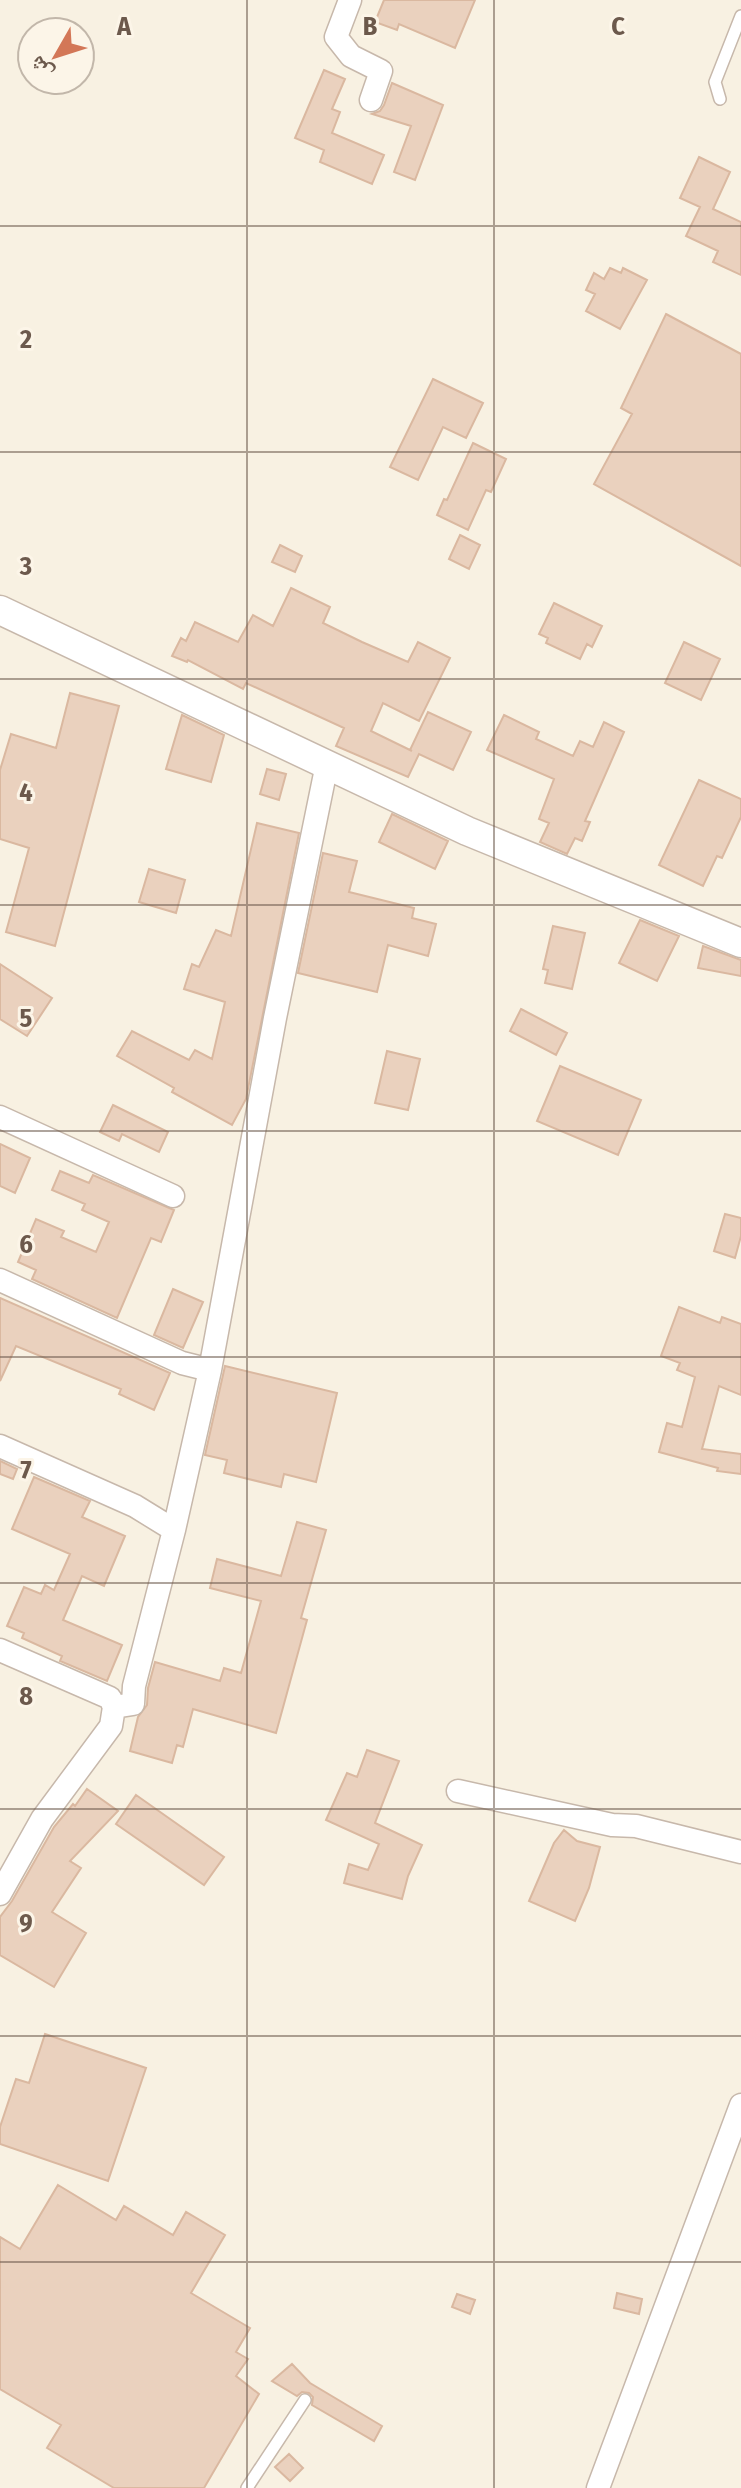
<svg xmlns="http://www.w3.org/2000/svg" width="741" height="2488" viewBox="0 0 741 2488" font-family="'Fira Sans Condensed','Noto Naskh Arabic',sans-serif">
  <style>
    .building { fill: #ead1be; stroke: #dab8a0; stroke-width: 2 }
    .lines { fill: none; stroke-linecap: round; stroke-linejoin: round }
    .service-casing { stroke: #c7b8ab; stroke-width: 14 }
    .minor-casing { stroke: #c7b8ab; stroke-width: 25 }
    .tertiary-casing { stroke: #c7b8ab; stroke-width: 31 }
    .service { stroke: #fff; stroke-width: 11 }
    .minor { stroke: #fff; stroke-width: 22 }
    .tertiary { stroke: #fff; stroke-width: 28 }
    .grid { fill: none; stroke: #6c594c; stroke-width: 2; stroke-opacity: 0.55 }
    .grid-label { font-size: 26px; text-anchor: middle; font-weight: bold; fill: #6c594c; stroke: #fcf5e8; stroke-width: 6; stroke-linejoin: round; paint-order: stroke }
  </style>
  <rect width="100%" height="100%" fill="#f8f1e2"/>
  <!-- building -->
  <path class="building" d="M384,0H475L455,48L399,24L397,30L375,22Z
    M324,70L345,79L332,109L340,112L332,133L384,155L372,184L320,162L324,150L295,138Z
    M392,83L443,105L415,180L394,172L411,126L372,114L380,111L384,105Z
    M699,157L730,172L713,209L741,222V275L713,262L718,251L686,236L700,207L680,198Z
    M610,268L621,273L623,268L647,280L620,329L586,311L595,294L586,290L594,273L604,279Z
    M666,314L741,354V566L594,484L632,414L621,408Z
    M433,379L483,403L466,438L443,427L418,480L390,467Z
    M473,443L506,459L491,492L486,490L468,530L437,515L444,499L447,500Z
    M460,535L480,545L469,569L449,559Z
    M280,545L302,556L295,572L272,562Z
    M291,588L330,607L323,623L362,642L408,662L418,642L450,658L419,721L383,703L371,731L412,751L410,750L428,712L471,732L453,770L419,754L408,777L336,746L344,728L246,683L243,689L188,660L187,662L172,656L181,638L186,641L195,622L238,642L253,615L273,626Z
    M554,603L602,626L592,647L587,644L580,659L546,643L548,638L539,634Z
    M684,642L720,659L701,700L665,683Z
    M70,693L119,706L55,946L6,932L29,848L0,839V770L11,734L56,748Z
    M182,715L224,735L211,782L166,769Z
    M504,715L539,732L536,739L573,756L580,741L593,747L604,722L624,732L585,821L590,822L582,841L575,838L567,854L540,842L549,823L539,819L554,779L487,750Z
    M267,769L286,774L279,800L260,794Z
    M699,780L741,799V817L722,858L717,856L703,886L659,865Z
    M392,814L448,841L435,869L379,842Z
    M257,823L299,833L246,1099L232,1125L172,1092L174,1088L117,1056L132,1031L189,1060L195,1050L212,1059L225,1002L184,989L192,964L199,967L216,930L231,936Z
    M323,853L357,861L349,892L414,908L412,918L436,924L428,956L388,945L377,992L298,973Z
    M149,869L185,880L176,913L139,902Z
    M640,920L679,936L657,981L619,963Z
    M553,926L585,933L572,989L545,983L548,970L543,969Z
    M703,946L741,960V976L698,968Z
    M0,964L52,998L27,1036L0,1019Z
    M521,1009L567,1033L556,1055L510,1031Z
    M387,1051L420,1059L408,1110L375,1103Z
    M560,1066L641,1100L618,1155L537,1121Z
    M113,1105L168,1132L159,1152L122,1134L119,1141L100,1132Z
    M0,1144L30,1158L15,1193L0,1186Z
    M60,1171L89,1183L93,1175L174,1210L161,1242L151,1238L117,1318L32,1279L36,1270L18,1262L36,1219L64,1231L61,1237L96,1252L109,1222L82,1210L85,1204L52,1190Z
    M725,1214L741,1218V1236L735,1258L714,1251Z
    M173,1289L203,1302L183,1348L154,1335Z
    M0,1298L170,1373L154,1410L119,1394L121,1389L16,1346L0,1381Z
    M679,1307L720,1323L722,1317L741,1324V1395L719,1386L702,1449L741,1454V1474L717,1471L718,1468L659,1452L667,1423L682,1427L695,1377L677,1370L680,1363L661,1356Z
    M225,1366L337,1393L316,1482L284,1474L281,1487L224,1473L227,1460L205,1455Z
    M0,1461L17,1469L13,1479L0,1474Z
    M34,1477L90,1501L82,1517L125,1536L104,1586L82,1576L63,1620L122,1645L107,1681L60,1661L62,1656L22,1638L24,1633L7,1626L24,1587L41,1594L45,1585L54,1590L70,1554L12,1529Z
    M297,1522L326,1530L301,1618L307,1620L276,1733L193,1709L183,1747L177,1745L172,1763L130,1751L138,1717L147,1705L148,1688L155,1662L220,1681L224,1668L241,1673L261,1601L210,1588L217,1559L281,1576Z
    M367,1750L399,1761L375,1823L422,1845L408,1876L402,1899L344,1883L349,1864L368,1870L379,1844L326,1820L347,1773L357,1777Z
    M87,1789L118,1811L70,1861L81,1868L52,1912L86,1933L54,1987L0,1955V1917L12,1901L54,1827L73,1804L75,1806Z
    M136,1795L224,1857L204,1885L116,1824Z
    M564,1830L577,1841L600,1847L589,1888L575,1921L529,1901L554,1843Z
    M45,2034L146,2068L108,2181L0,2144V2127L16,2079L29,2083Z
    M58,2185L116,2220L124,2206L173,2235L186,2212L225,2235L191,2293L250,2328L236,2352L248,2359L236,2376L259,2394L204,2488H114L47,2448L61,2425L0,2389V2237L20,2249Z
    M617,2293L642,2299L639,2314L614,2308Z
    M457,2294L475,2300L470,2314L452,2307Z
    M292,2364L310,2383L382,2426L374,2441L312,2405L313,2397L309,2393L302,2392L297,2396L272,2381Z
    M289,2454L303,2468L290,2481L275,2467Z"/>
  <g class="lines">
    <defs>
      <path id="service" d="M720,99L715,82L741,16
        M247,2488L305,2400"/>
      <path id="minor" d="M350,0L336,37L351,56L381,71L371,100
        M0,1117L173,1196
        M0,1280L182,1363L210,1370
        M0,1446L135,1506L174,1530
        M0,1650L110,1698L114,1707L111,1726L42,1819L0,1894
        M114,1707L133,1704L134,1686L174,1530L210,1370L275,1018L327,764
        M458,1791L612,1825L636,1826L741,1852
        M598,2488L741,2105"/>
      <path id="tertiary" d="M0,610L467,831L741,943"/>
    </defs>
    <!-- service casing -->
    <use href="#service" class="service-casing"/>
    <!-- minor casing -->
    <use href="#minor" class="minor-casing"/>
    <!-- tertiary casing -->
    <use href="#tertiary" class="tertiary-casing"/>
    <!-- service -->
    <use href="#service" class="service"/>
    <!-- minor -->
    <use href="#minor" class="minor"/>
    <!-- tertiary -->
    <use href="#tertiary" class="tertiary"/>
  </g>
  <!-- grid -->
  <path class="grid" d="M247,0V2488M494,0V2488M0,226H741M0,452H741M0,679H741M0,905H741M0,1131H741M0,1357H741M0,1583H741M0,1809H741M0,2036H741M0,2262H741"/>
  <g class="grid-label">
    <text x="124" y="35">A</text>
    <text x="370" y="35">B</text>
    <text x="618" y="35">C</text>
    <text x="26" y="348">2</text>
    <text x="26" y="575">3</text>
    <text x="26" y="801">4</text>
    <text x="26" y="1027">5</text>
    <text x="26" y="1253">6</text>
    <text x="26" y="1479">7</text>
    <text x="26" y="1705">8</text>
    <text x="26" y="1932">9</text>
  </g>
  <!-- north arrow -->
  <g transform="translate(56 56) rotate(231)"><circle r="38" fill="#fcf5e8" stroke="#c2b7aa" stroke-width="2"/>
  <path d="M0-6L14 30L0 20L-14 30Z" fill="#d37757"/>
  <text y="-12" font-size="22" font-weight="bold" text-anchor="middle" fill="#6c594c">ش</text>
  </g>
</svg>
